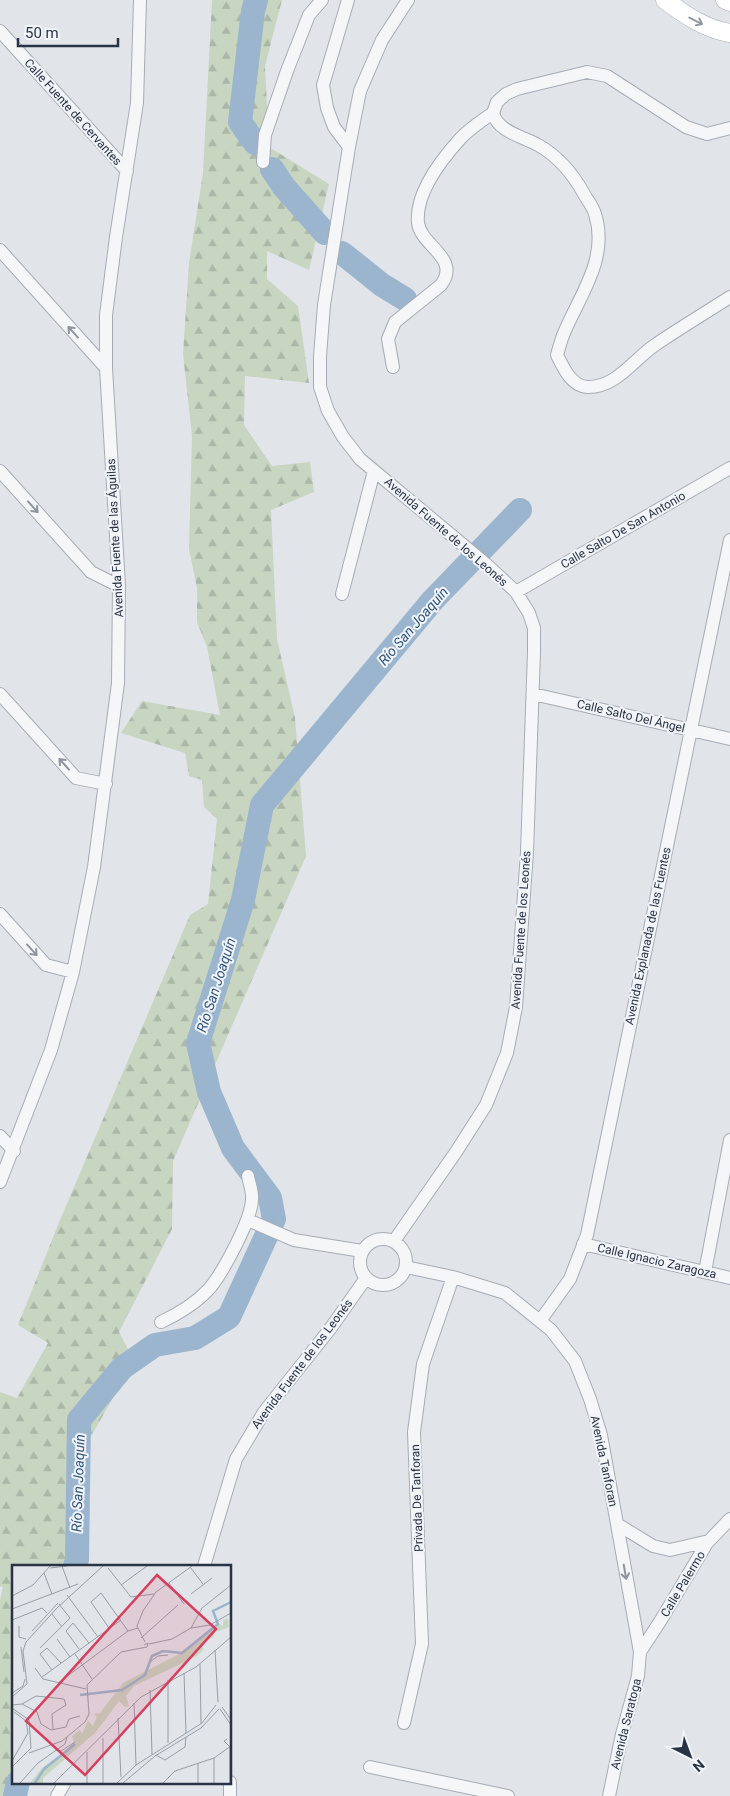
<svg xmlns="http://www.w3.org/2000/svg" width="730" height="1796" viewBox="0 0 730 1796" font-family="Roboto,sans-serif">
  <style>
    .forest { fill: url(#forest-firs) }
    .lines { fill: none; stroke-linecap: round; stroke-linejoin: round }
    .river { stroke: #9ab5cd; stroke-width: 24 }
    .street-casing { stroke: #a6acb5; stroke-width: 14 }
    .secondary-casing { stroke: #a6acb5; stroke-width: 19 }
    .street { stroke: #f4f6f8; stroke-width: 12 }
    .secondary { stroke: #fff; stroke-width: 18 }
    .oneway { stroke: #9499a1 }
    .oneway2 { stroke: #8e949e }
    .labels { text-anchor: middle; stroke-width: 4; stroke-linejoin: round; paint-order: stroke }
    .street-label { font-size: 12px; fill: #283343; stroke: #f1f4f8 }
    .water-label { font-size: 14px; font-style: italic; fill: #2f557a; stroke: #f1f4f8 }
    .inset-river { fill: none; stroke: #9ab5cd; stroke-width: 2.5 }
    .inset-road { fill: none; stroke: #979ea7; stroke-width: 1 }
    .view { fill: #d73e5d; fill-opacity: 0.15; stroke: #d73e5d; stroke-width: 2.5 }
    .inset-edge { fill: none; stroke: #283343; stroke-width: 2.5 }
  </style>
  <defs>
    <pattern id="forest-firs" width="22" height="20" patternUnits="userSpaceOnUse" patternTransform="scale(1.25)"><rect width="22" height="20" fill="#c7d5c1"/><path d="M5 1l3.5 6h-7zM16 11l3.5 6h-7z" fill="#abb7a7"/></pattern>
  </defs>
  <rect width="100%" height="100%" fill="#e1e5ea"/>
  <!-- forest -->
  <path class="forest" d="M212,0H282L265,66L269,147L329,184L309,270L267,251V279L298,306L309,383L245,376L244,425L272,466L310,462L314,492L271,510L277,639L295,718L306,856L173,1161L172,1229L119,1332L134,1361L81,1454L79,1566H14V1782H17L15,1796H0V1600L3,1587L0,1586V1392L17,1398L48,1343L18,1325L60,1220L190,915L208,904L217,819L204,807L202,780L189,776L185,753L121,733L142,701L220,715L207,647L197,622V588L189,549L192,436L183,354L189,263L203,173Z"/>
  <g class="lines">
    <!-- river -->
    <path class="river" d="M255,143L240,122L253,11L256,0
      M272,169L284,187L325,233
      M342,253L382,285L405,299
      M75,1566L77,1560L79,1420L122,1368L155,1345L195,1338L229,1317L274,1219L270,1198L233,1148L209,1092L198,1043L243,900L262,805L433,600L520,510
      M15,1796L18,1782"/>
    <defs>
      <path id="street" d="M348,0L323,85L327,108L334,127L349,147
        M0,31L127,171
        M730,128L707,134L686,127L607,76L587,72L517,89L506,94L497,102L493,113C498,132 522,136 538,145C558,156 573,174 584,194C588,201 593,207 595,214C609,258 580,295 564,333C561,340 559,348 557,355C563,367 571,386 587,387C616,388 634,359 655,345C680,328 705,313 730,297
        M263,162L265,135L287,71L309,15L322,0
        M0,250L106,368
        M393,367L388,339L395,322L441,285C461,258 421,246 418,223C415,194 441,160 460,139C469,129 481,121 493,113
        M0,471L91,572L119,586
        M516,592L730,468
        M342,594L374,471
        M0,694L76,778L106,784
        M533,694L730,739
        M0,914L46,965L73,972
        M0,1136L14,1151
        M0,1182L51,1050L73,972L94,867L118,683L119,586L106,368V315L116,237L137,103L140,0
        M248,1220L294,1240L362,1251
        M360 1262a23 23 0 1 1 46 0a23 23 0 1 1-46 0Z
        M394,1241L456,1152L486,1105L507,1053L516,1007L527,852L534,652V628L529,613L516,592L486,564L360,459L343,437L328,411L320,387V356L324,305L349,147L360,91L382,40L408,0
        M583,1244L730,1278
        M406,1267L453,1277L505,1293L551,1330L575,1361L590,1399L601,1435L640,1652L638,1676L622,1734L609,1796
        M705,1272L730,1140
        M540,1321L570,1279L587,1235L730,540
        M161,1322C178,1314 196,1303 209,1289C222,1274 252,1219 252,1199C253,1192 249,1183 248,1176
        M617,1524L653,1546L670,1550L709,1541
        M204,1566L236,1459L264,1412L330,1329L366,1278
        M640,1652L661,1620L707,1543L730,1519
        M404,1723L422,1644L414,1432L423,1364L453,1277
        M370,1767L508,1796
        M57,1796L65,1782
        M230,1796V1782"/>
      <path id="secondary" d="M665,0C685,15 705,29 730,33
        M725,0L730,2"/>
    </defs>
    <!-- street casing -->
    <use href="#street" class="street-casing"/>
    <!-- secondary casing -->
    <use href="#secondary" class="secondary-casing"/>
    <!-- street -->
    <use href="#street" class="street"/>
    <!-- secondary -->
    <use href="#secondary" class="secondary"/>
  </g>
  <!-- one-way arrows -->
  <defs><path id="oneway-shaft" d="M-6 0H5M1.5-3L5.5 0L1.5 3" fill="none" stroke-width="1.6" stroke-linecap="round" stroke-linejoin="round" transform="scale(1.25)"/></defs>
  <use class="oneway" href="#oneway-shaft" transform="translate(696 21) rotate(27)"/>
  <g class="oneway2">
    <use href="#oneway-shaft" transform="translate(73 332) rotate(-132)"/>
    <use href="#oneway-shaft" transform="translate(33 507) rotate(48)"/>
    <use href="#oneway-shaft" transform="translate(64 764) rotate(-132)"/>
    <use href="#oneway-shaft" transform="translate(32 950) rotate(48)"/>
    <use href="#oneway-shaft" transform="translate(625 1572) rotate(80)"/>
  </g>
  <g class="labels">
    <!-- street labels -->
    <g class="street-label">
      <text transform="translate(73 112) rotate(48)" y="4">Calle Fuente de Cervantes</text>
      <text transform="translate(623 530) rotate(-30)" y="4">Calle Salto De San Antonio</text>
      <text transform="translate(446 532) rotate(41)" y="4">Avenida Fuente de los Leonés</text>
      <text transform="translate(115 538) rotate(-93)" y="4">Avenida Fuente de las Águilas</text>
      <text transform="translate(631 716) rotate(13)" y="4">Calle Salto Del Ángel</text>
      <text transform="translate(521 930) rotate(-86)" y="4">Avenida Fuente de los Leonés</text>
      <text transform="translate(648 936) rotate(-78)" y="4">Avenida Explanada de las Fuentes</text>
      <text transform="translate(657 1261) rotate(13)" y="4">Calle Ignacio Zaragoza</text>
      <text transform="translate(302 1364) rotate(-53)" y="4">Avenida Fuente de los Leonés</text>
      <text transform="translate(604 1461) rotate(78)" y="4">Avenida Tanforan</text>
      <text transform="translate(417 1498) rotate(-92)" y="4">Privada De Tanforan</text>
      <text transform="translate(683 1584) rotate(-59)" y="4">Calle Palermo</text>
      <text transform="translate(626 1724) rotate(-76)" y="4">Avenida Saratoga</text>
    </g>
    <!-- water labels -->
    <g class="water-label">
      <text transform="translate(413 626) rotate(-49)" y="5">Río San Joaquín</text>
      <text transform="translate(216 985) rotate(-72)" y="5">Río San Joaquín</text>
      <text transform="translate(78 1483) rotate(-88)" y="5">Río San Joaquín</text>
    </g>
  </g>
  <!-- overview -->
  <g transform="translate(12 1565)">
    <rect width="219" height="219" fill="#e1e5ea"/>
    <path d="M216,53L217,62L201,68L202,71L189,80L192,84L185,91L122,121L114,131L117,141L113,142L107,136L84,167L31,213V218H18L31,202L56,185L62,178L60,171L68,165L70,169L76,156L81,161L85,152L82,149L88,148L111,118L173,86L208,59L211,62V56Z" fill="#c7d5c1"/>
    <path class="inset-river" d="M68,130L110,125L133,110L140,91L151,86L170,88L206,59L201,46L219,37M23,218L32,204L63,179"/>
    <path class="inset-road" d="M50,1L58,23M178,2L191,19M38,3L55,1M96,3L119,32L142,29M32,8L40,29M157,18L172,39M109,20L135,1M179,29L200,13M55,30L86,72M0,31L21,20L38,1M0,44L66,19M40,49L50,62M0,55L30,43L35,48M7,61V72L14,74M97,63L79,37L89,28L116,66M179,63L190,43L219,20M20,66L46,38M129,73L166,40M45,74L58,92M133,77L125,61L131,46L144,27L180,1M137,79L160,74L179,63L198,60L219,48M9,82L12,107M28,83L58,53L47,39M67,84L54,66L61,58L77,78M203,85L206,137M63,89L80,114M139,96L146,91L156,90M188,99L189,158M23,103L31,114L74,124M40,105L28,89L35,83L49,98M172,108L174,168M30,112L109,55M46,118L116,66L126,63M138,125L140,189M0,128L11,121L13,114M0,132L15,119L11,86L14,77L45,43L91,1M122,138L124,200M10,139L25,147L29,159L39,165L54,162L57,154L68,151M0,140L10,139L24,131L52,134L54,140L40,149L41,164M210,142L219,155M0,143L17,155L19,183L0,202M208,144L219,160M106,153L109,212M215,174L212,176L218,182V218M156,178V115M43,185L49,186L63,177M75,187V218M17,188L50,176L73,157L77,149L75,120L109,87L135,82L136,78L132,80M144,190L153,195L173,182L174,172M0,196L16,168L14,156L2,147M186,198V218M8,218L26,198L53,179L55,172M42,218L129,132L184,102L219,72M91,218V173M105,218L124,200L190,158L204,140M111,218L143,191L189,163L207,144M151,218L163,206L202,193L219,181M202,218V193"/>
    <path class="view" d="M145,10L204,64L73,210L14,156Z"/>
    <rect width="219" height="219" class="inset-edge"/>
  </g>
  <!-- north arrow -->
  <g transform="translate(690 1756) rotate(138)" stroke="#f1f4f8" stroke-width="4" paint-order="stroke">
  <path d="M0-4L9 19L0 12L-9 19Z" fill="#283343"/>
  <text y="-8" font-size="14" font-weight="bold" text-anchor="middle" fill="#283343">N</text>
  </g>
  <!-- scale -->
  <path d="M18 38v8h100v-8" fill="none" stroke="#283343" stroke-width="2.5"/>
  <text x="25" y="38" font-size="15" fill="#283343" stroke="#f1f4f8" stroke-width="4" paint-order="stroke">50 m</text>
</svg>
